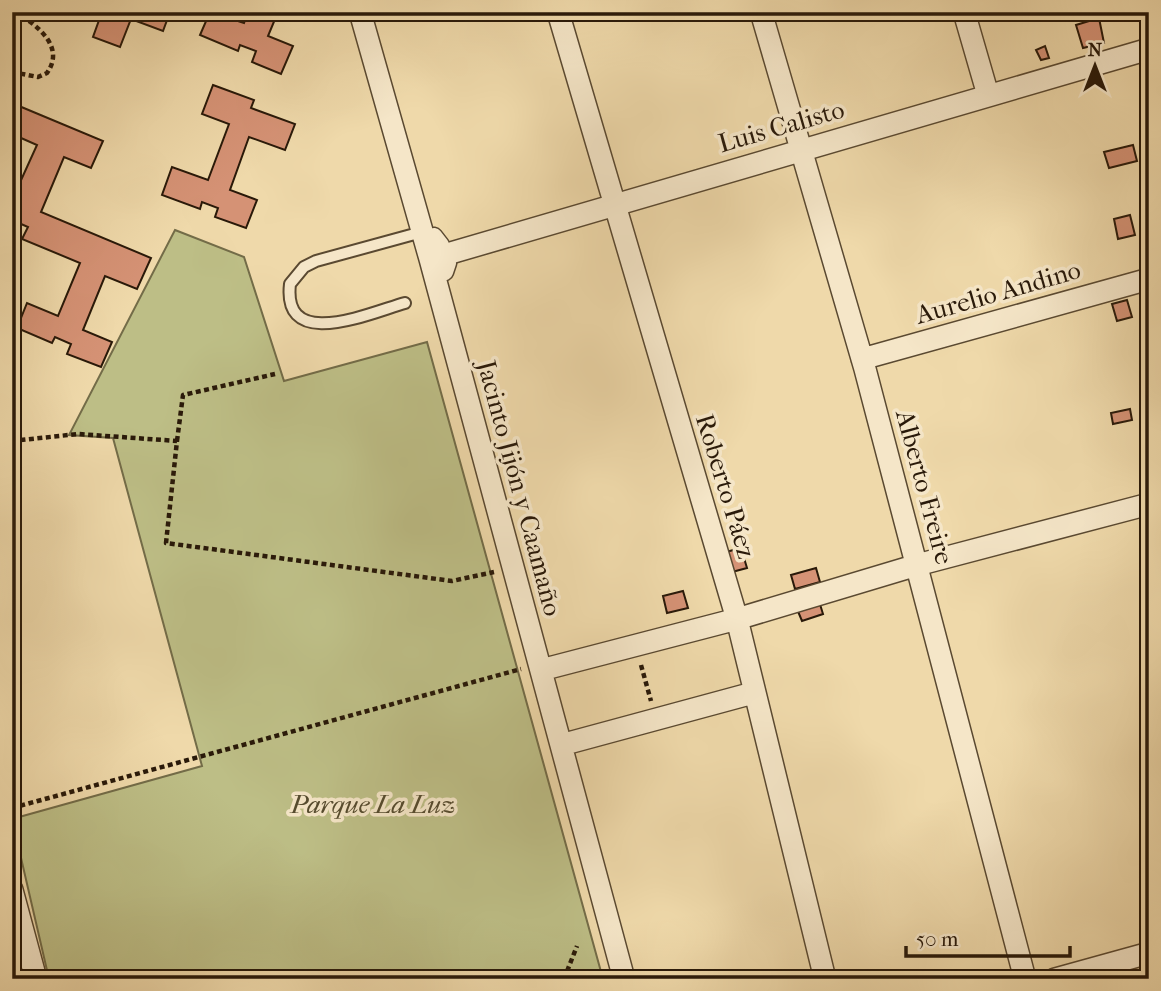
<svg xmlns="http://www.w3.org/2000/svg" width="1161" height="991" viewBox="0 0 1161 991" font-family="'IM FELL French Canon',serif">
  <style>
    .green { fill: #bdbe86; stroke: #736c48; stroke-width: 2 }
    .building { fill: #d59275; stroke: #291909; stroke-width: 2 }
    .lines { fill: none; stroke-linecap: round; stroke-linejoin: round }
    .service-casing { stroke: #5a4931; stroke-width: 14 }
    .pedestrian-casing { stroke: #5a4931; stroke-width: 19 }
    .minor-casing { stroke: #5a4931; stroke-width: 24 }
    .path { stroke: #291909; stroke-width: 4.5; stroke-dasharray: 5 3.5; stroke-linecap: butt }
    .service { stroke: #f5e6c8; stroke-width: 10 }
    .pedestrian { stroke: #f5e6c8; stroke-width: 16 }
    .minor { stroke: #f5e6c8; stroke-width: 21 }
    .labels { text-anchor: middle; stroke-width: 7; stroke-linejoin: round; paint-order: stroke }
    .street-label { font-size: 26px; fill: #291909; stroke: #f5e6c8 }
    .park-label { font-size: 26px; font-style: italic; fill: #554b2e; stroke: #f5e6c8 }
  </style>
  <rect width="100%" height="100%" fill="#efd9aa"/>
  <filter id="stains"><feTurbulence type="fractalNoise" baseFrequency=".00286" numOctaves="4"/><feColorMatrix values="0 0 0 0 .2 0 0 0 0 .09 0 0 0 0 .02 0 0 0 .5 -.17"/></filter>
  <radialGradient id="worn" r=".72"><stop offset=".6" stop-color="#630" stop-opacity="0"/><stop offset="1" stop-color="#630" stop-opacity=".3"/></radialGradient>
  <!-- green -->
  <path class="green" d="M175,230L244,257L284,381L427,342L603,979H49L12,819L202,766L113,438L69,435Z"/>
  <!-- building -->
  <path class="building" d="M102,12H170L163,31L131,19L120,47L93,37Z
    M210,12L244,23L248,12H278L268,36L293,46L281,74L252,62L256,51L240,45L238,51L200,35Z
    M1099,18L1104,43L1083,48L1076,25Z
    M1045,46L1049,58L1041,60L1036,50Z
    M213,85L254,100L251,108L295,124L285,150L249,137L230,190L257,200L246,228L215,217L218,208L202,202L200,209L162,195L172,167L208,180L229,124L202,114Z
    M19,106L103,141L91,168L64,157L41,212L151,258L137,289L105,276L83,330L112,342L101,367L67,354L71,344L55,337L52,343L17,328L27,303L58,316L80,263L22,239L28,227L12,220V200L37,145L12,134V121Z
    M1133,145L1137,161L1109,168L1104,152Z
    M1130,215L1135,235L1118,239L1114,219Z
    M1127,300L1132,317L1117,321L1112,304Z
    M1130,409L1132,420L1113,424L1111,413Z
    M741,548L747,568L732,572L726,552Z
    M816,568L820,582L795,589L791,575Z
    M683,591L688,608L667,613L663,596Z
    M819,601L823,614L802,621L797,609Z"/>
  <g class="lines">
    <defs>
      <path id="service" d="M405,303C372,312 282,353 290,284L304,267L316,261L422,232"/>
      <path id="pedestrian" d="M434,236L441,245
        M445,272L448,263"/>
      <path id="minor" d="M360,12L430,259L624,979
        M558,12L737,619L825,979
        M761,12L865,369L1025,979
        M964,12L988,95
        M430,259L1149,49
        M862,359L1149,279
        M541,670L737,619L917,565L1149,504
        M561,745L753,693
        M12,890L36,979
        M1055,979L1149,953"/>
    </defs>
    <!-- service casing -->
    <use href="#service" class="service-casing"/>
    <!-- pedestrian casing -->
    <use href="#pedestrian" class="pedestrian-casing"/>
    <!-- minor casing -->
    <use href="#minor" class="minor-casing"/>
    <!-- path -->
    <path class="path" d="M12,72L38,77L47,73C66,46 36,25 16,12
      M12,441L78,434L177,441L166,543L452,581L494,572
      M177,441L183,395L275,374
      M641,665L651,701
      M12,808L521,669
      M564,979L577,946"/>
    <!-- service -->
    <use href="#service" class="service"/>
    <!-- pedestrian -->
    <use href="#pedestrian" class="pedestrian"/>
    <!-- minor -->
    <use href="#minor" class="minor"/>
  </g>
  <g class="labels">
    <!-- street labels -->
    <g class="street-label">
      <text transform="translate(781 126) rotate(-16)" y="9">Luis Calisto</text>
      <text transform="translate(998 292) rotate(-16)" y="9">Aurelio Andino</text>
      <text transform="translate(726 486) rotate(73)" y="9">Roberto Páez</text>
      <text transform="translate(925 487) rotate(75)" y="9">Alberto Freire</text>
      <text transform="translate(520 488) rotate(75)" y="9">Jacinto Jijón y Caamaño</text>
    </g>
    <!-- park labels -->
    <g class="park-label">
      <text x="373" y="813">Parque La Luz</text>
    </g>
  </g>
  <!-- margin -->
  <rect width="1161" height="991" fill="none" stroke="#efd9aa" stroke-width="42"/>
  <rect x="14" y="14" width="1133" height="963" fill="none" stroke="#291909" stroke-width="3.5"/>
  <rect x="21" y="21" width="1119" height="949" fill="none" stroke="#291909" stroke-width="2"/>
  <!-- north arrow -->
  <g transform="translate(1095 66)" stroke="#f5e6c8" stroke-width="5" paint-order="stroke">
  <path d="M0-5L12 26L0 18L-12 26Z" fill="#291909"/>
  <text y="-10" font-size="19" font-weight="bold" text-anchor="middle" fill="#291909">N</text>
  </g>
  <!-- scale -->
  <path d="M906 946v10h164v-10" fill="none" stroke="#291909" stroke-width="3.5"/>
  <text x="916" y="946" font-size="21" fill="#291909" stroke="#f5e6c8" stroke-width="5" paint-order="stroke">50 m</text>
  <rect width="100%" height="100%" filter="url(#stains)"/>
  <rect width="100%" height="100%" fill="url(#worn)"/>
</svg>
